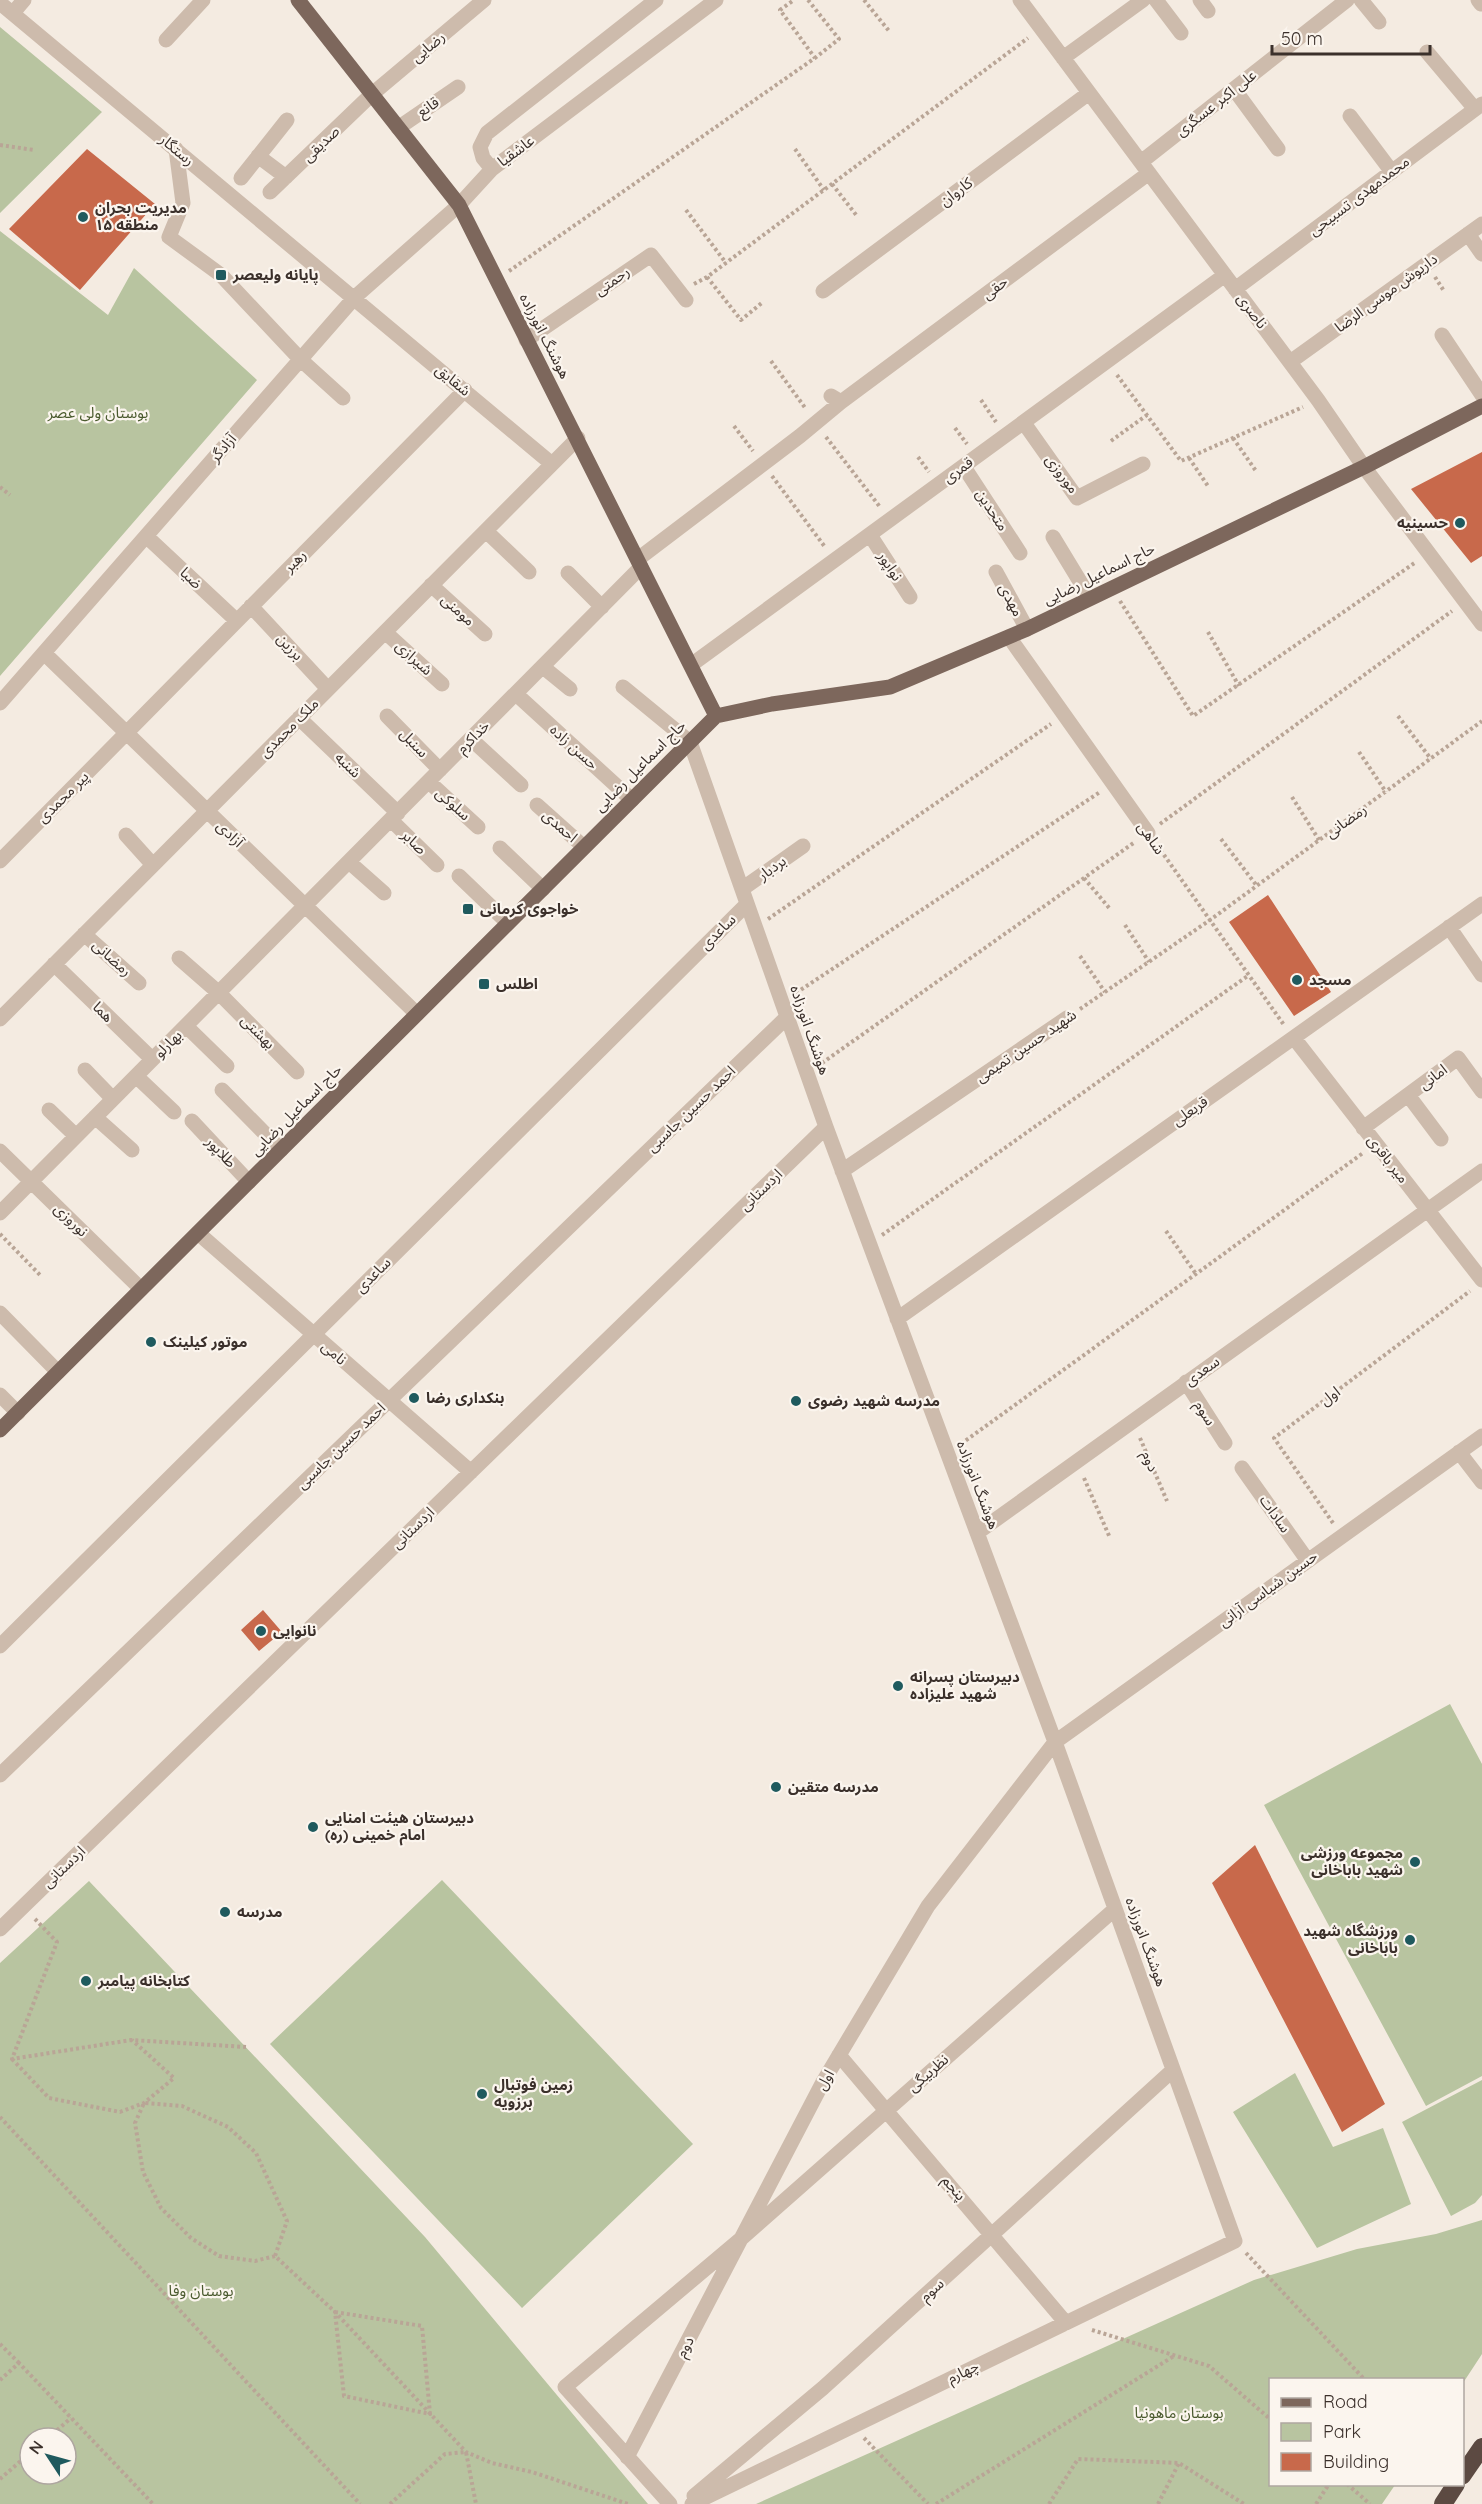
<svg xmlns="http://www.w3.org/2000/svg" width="1482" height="2504" viewBox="0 0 1482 2504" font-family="Quicksand,'Noto Sans Arabic',sans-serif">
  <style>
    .green { fill: #b8c4a0; fill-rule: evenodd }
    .building { fill: #c8694b }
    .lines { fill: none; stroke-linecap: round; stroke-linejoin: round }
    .path { stroke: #b9a596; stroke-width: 4; stroke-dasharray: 3 3; stroke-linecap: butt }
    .minor { stroke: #cdbbac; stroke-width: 15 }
    .major { stroke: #7d675c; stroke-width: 15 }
    .highway { stroke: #5c4a42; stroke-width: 18 }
    .poi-dot { fill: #1f5a5e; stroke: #fbf5ee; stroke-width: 2 }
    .labels { text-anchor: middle; stroke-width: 4.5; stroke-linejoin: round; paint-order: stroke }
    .street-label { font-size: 15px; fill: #3b302b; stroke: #fbf5ee }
    .poi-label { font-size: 15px; font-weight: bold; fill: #3b302b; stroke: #fbf5ee; text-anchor: start }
    .park-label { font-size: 15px; fill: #4a5a2e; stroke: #fbf5ee }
  </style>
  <rect width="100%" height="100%" fill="#f4ebe1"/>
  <!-- green -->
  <path class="green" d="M0,27L102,112L0,213Z
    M0,231L108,315L134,268L257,380L0,676Z
    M1450,1704L1482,1764V2076L1426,2106L1264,1805Z
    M442,1880L693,2144L522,2308L270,2044Z
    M89,1881L425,2237L648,2504H0V1963ZM30,2438H66V2474H30Z
    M1295,2073L1333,2147L1383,2128L1411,2204L1317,2248L1233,2112Z
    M1482,2080V2195L1475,2203L1451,2216L1402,2122Z
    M1482,2220V2354L1463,2383L1462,2380H1270V2484L1395,2485L1382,2504H756L1254,2280L1357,2249L1436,2234Z"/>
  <!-- building -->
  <path class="building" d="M87,149L155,204L80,290L9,229Z
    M1482,452V556L1471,563L1411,489Z
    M1268,895L1331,992L1294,1016L1229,922Z
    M263,1610L282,1632L259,1651L241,1630Z
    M1255,1845L1385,2104L1342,2132L1212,1883Z"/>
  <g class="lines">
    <!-- path -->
    <path class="path" d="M808,0L839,39L815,58
      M864,0L889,31
      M0,145L34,150
      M795,149L824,190
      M832,184L857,216
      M686,210L726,263
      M509,271L815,58L780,10L794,0
      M707,277L741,320L763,302
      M1435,277L1444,291
      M694,284L707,277L1028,38
      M771,361L806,409
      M1117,375L1181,461L1303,407
      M981,400L996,422
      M734,426L753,451
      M955,428L967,444
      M826,437L880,507
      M1233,438L1256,471
      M1111,441L1147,415
      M918,457L929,472
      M1189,458L1208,486
      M772,476L825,547
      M0,487L10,495
      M1120,601L1193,716L1416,562
      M1208,632L1239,686
      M1398,716L1431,759
      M1359,752L1386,792
      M1292,797L1319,840
      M1160,824L1452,611
      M1221,839L1257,886
      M1157,845L1284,1025
      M1084,878L1110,909
      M768,919L1051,724
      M1125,925L1149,962
      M1080,956L1105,992
      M796,993L1100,792
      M1080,1009L1210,920L1482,721
      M822,1063L1135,842
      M1166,1231L1196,1274
      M0,1234L41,1276
      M882,1235L1249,975
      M1140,1438L1167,1501
      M961,1444L1363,1153
      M1084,1478L1110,1538
      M1333,1523L1274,1438L1470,1291
      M35,1919L57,1942L12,2059L131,2040L246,2047
      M12,2059L49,2098L120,2112L144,2103L174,2078L132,2040
      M0,2117L360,2504
      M1246,2253L1365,2380
      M275,2256L255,2261L219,2256L191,2238L161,2208L143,2172L135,2123L144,2103L182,2106L228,2127L256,2153L287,2221L275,2256L335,2312L466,2452L492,2463L532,2472L628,2504
      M335,2312L422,2326L430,2414L344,2396Z
      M1092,2330L1209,2366L1270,2419
      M0,2344L19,2363
      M0,2380L19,2363L153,2504
      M48,2438L71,2418
      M864,2438L928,2504
      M0,2479L30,2453
      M1347,2484L1370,2504
      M390,2504L445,2454L466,2452L476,2504
      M936,2504L1174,2356
      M1049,2504L1078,2459L1179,2463L1244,2504
      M1158,2504L1179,2463
      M1316,2504L1329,2484"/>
    <!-- minor -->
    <path class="minor" d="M1020,0L1318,400L1364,467L1482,624
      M1156,0L1181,33
      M1200,0L1208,11
      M1361,0L1379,22
      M1478,0L1481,4
      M0,3L552,464
      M13,13L24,0
      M166,40L203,0
      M1427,52L1475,109
      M1063,58L1143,0
      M1234,89L1278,149
      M1350,116L1392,172
      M398,128L458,87
      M176,149L183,203L169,237L221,275L301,360L343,398
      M258,156L286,177
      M1141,162L1347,0
      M492,169L483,158L480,147L487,133L656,0
      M241,178L287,120
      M270,192L371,95L484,0
      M1468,234L1482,254
      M1235,289L1482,104
      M823,291L1089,93
      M1442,335L1482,395
      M526,340L651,255L686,300
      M1290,362L1482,224
      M831,396L841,402L1149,173
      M1024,423L1077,498L1143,464
      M964,467L1020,553
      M486,531L529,572
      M870,535L910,597
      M146,536L237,621
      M1053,537L1090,598
      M638,559L800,436L841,402
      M996,572L1027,629
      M568,573L602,607
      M431,585L485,634
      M251,606L328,689
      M385,632L442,684
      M1009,637L1148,833
      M44,653L417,1014
      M691,665L1225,275
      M543,667L570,689
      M623,687L690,742L826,1127L1055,1742L1235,2241L692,2504
      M516,694L632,800
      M0,703L355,297L459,205L492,169L716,0
      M387,716L440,770
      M299,718L398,813
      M471,739L521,785
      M429,782L478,827
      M537,805L584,847
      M391,820L437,865
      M126,835L153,865
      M500,848L543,889
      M0,861L465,390
      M349,862L384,893
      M459,876L508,923
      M742,889L803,846
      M1449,927L1482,975
      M84,934L139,983
      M179,958L219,993L297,1072
      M54,964L152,1059
      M0,1019L578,438
      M186,1026L227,1066
      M1294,1038L1482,1280
      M85,1070L113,1099
      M136,1076L174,1112
      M222,1090L281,1150
      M1408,1095L1441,1139
      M49,1110L76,1136
      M95,1117L132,1150
      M192,1121L249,1182
      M1363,1128L1458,1058L1482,1091
      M0,1151L141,1289
      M842,1171L1067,1018
      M0,1213L641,567
      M198,1233L471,1472
      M0,1313L58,1372
      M897,1319L1482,904
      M1186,1382L1225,1443
      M0,1395L18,1413
      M1459,1452L1482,1482
      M1242,1468L1308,1561
      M977,1533L1482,1171
      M0,1646L747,904
      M0,1775L787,1017
      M0,1929L826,1127
      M839,2055L1066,2323
      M627,2457L823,2082L928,1906L1055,1742L1482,1436
      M694,2496L823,2388L1173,2070
      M670,2504L565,2387L742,2238L1115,1909"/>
    <!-- major -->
    <path class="major" d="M298,0L459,205L716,716
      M0,1430L716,716L772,704L890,687L1027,629L1364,467L1482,406"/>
    <!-- highway -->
    <path class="highway" d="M1462,2476L1482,2447
      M1443,2504L1456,2484"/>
  </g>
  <!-- markers -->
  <g class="poi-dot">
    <circle cx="83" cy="217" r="6"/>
    <rect x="215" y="269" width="12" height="12" rx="3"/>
    <circle cx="1460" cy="523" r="6"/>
    <rect x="462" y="903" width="12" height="12" rx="3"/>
    <circle cx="1297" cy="980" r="6"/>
    <rect x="478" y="978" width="12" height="12" rx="3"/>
    <circle cx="151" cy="1342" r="6"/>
    <circle cx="414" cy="1398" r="6"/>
    <circle cx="796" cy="1401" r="6"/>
    <circle cx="261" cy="1631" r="6"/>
    <circle cx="898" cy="1686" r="6"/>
    <circle cx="776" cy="1787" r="6"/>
    <circle cx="313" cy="1827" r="6"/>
    <circle cx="1415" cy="1862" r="6"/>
    <circle cx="225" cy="1912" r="6"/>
    <circle cx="1410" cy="1940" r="6"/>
    <circle cx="86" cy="1981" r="6"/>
    <circle cx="482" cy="2094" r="6"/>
  </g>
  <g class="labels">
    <!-- street labels -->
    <g class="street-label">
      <text transform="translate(428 47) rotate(-40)" y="5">رضایی</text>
      <text transform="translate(1216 103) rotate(-38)" y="5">علی اکبر عسگری</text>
      <text transform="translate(428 107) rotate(-34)" y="5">قانع</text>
      <text transform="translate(321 144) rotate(-44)" y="5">صدیقی</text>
      <text transform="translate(177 150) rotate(40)" y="5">رستگار</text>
      <text transform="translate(516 151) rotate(-37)" y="5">عاشقیا</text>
      <text transform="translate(956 192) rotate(-37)" y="5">کاروان</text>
      <text transform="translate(1359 196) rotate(-37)" y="5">محمدمهدی تسبیحی</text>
      <text transform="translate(612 281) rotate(-35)" y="5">رحمتی</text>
      <text transform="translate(995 288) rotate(-37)" y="5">حقی</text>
      <text transform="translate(1386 293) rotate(-36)" y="5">داریوش موسی الرضا</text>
      <text transform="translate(1252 311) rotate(53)" y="5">ناصری</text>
      <text transform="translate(545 336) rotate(63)" y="5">هوشنگ انورزاده</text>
      <text transform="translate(453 380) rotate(40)" y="5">شقایق</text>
      <text transform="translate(223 448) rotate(-49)" y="5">آزادگر</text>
      <text transform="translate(958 470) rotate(-36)" y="5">قمری</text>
      <text transform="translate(1062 474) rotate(53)" y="5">موروزی</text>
      <text transform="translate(992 510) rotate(57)" y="5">متحدین</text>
      <text transform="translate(295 561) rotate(-45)" y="5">رهبر</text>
      <text transform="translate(890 566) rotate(57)" y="5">نواپور</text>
      <text transform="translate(1099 574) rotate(-26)" y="5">حاج اسماعیل رضایی</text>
      <text transform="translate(191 578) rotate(43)" y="5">ضیا</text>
      <text transform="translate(1011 600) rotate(62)" y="5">مهدی</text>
      <text transform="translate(458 610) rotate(42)" y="5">مومنی</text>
      <text transform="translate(290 647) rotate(47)" y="5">برزین</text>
      <text transform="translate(414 658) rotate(42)" y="5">شیرازی</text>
      <text transform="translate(289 728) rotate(-45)" y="5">ملک محمدی</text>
      <text transform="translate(473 737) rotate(-45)" y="5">خداکرم</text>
      <text transform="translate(414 743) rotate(46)" y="5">سنبل</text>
      <text transform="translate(574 747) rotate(42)" y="5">حسن زاده</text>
      <text transform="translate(348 765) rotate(44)" y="5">شنبه</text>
      <text transform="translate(640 766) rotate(-45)" y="5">حاج اسماعیل رضایی</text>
      <text transform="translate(63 797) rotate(-45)" y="5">پیر محمدی</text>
      <text transform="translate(453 804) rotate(42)" y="5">سلوکی</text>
      <text transform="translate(1346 821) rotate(-36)" y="5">رمضانی</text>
      <text transform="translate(560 826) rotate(41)" y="5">احمدی</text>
      <text transform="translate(230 834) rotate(44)" y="5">آزادی</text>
      <text transform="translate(1151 838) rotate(55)" y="5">شاهی</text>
      <text transform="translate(414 842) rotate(44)" y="5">صابر</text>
      <text transform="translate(772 868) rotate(-36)" y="5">بردبار</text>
      <text transform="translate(718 932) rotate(-45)" y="5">ساعدی</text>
      <text transform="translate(112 958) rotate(42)" y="5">رمضانی</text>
      <text transform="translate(103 1012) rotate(44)" y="5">هما</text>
      <text transform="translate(810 1030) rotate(71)" y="5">هوشنگ انورزاده</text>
      <text transform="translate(258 1032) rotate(45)" y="5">بهشتی</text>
      <text transform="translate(168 1044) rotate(-45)" y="5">بهارلو</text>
      <text transform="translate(1026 1046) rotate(-34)" y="5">شهید حسین تمیمی</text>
      <text transform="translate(1433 1077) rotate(-37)" y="5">امانی</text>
      <text transform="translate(691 1109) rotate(-44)" y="5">احمد حسین جاسبی</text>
      <text transform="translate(296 1110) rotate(-45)" y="5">حاج اسماعیل رضایی</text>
      <text transform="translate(1190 1111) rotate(-35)" y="5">قربعلی</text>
      <text transform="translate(221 1152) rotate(47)" y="5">طلاپور</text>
      <text transform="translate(1388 1159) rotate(52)" y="5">میر باقری</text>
      <text transform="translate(761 1190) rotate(-44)" y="5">اردستانی</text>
      <text transform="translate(71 1220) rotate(44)" y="5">نوروزی</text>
      <text transform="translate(373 1275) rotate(-45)" y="5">ساعدی</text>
      <text transform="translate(334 1353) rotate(41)" y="5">نامی</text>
      <text transform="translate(1202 1371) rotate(-36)" y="5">سعدی</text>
      <text transform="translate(1330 1396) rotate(-37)" y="5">اول</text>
      <text transform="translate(1205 1413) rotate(58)" y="5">سوم</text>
      <text transform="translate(341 1446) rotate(-44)" y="5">احمد حسین جاسبی</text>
      <text transform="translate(1150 1461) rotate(66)" y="5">دوم</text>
      <text transform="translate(978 1485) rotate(69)" y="5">هوشنگ انورزاده</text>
      <text transform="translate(1275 1514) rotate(55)" y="5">سادات</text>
      <text transform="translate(413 1528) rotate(-44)" y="5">اردستانی</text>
      <text transform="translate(1268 1589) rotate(-36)" y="5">حسین شیاسی آرانی</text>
      <text transform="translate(64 1867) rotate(-44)" y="5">اردستانی</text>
      <text transform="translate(1146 1942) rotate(70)" y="5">هوشنگ انورزاده</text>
      <text transform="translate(928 2073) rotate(-41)" y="5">نظربیگی</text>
      <text transform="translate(825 2080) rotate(-60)" y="5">اول</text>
      <text transform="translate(954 2188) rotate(49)" y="5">پنجم</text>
      <text transform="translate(932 2290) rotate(-42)" y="5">سوم</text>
      <text transform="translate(685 2347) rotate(-62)" y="5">دوم</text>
      <text transform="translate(963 2372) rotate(-26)" y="5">چهارم</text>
    </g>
    <!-- poi labels -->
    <g class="poi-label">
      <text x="95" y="213">مدیریت بحران<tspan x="95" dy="17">منطقه ۱۵</tspan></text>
      <text x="233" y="280">پایانه ولیعصر</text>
      <text x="1448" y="528" text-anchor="end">حسینیه</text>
      <text x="480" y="914">خواجوی کرمانی</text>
      <text x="1309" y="985">مسجد</text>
      <text x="496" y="989">اطلس</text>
      <text x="163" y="1347">موتور کیلینک</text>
      <text x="426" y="1403">بنکداری رضا</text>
      <text x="808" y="1406">مدرسه شهید رضوی</text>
      <text x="273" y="1636">نانوایی</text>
      <text x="910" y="1682">دبیرستان پسرانه<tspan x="910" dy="17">شهید علیزاده</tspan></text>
      <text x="788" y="1792">مدرسه متقین</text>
      <text x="325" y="1823">دبیرستان هیئت امنایی<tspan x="325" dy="17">امام خمینی (ره)</tspan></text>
      <text x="1403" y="1858" text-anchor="end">مجموعه ورزشی<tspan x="1403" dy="17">شهید باباخانی</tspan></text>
      <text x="237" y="1917">مدرسه</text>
      <text x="1398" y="1936" text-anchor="end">ورزشگاه شهید<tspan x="1398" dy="17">باباخانی</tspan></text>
      <text x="98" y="1986">کتابخانه پیامبر</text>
      <text x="494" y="2090">زمین فوتبال<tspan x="494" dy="17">برزویه</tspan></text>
    </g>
    <!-- park labels -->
    <g class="park-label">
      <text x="98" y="418">بوستان ولی عصر</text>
      <text x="201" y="2296">بوستان وفا</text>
      <text x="1179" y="2418">بوستان ماهونیا</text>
    </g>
  </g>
  <!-- legend -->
  <rect x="1269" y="2378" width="195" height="108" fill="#fbf5ee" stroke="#aea6a0" stroke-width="1.5"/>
  <rect x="1281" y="2398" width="30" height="9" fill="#7d675c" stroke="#aea6a0" stroke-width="1.5"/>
  <text x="1323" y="2408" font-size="18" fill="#3b302b">Road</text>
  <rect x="1281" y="2423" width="30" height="18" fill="#b8c4a0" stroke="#aea6a0" stroke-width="1.5"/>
  <text x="1323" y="2438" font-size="18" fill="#3b302b">Park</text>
  <rect x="1281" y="2453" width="30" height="18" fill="#c8694b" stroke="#aea6a0" stroke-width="1.5"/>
  <text x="1323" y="2468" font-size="18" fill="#3b302b">Building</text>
  <!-- north arrow -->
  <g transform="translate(48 2456) rotate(306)"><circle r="28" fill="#fbf5ee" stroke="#aea6a0" stroke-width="1.5"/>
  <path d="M0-4.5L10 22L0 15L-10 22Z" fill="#1f5a5e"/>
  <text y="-9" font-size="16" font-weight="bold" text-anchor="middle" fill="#3b302b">N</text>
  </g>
  <!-- scale -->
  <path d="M1272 45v9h158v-9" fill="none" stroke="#3b302b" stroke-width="3"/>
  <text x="1281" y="45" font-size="18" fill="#3b302b" stroke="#fbf5ee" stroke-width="4.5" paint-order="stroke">50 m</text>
</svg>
